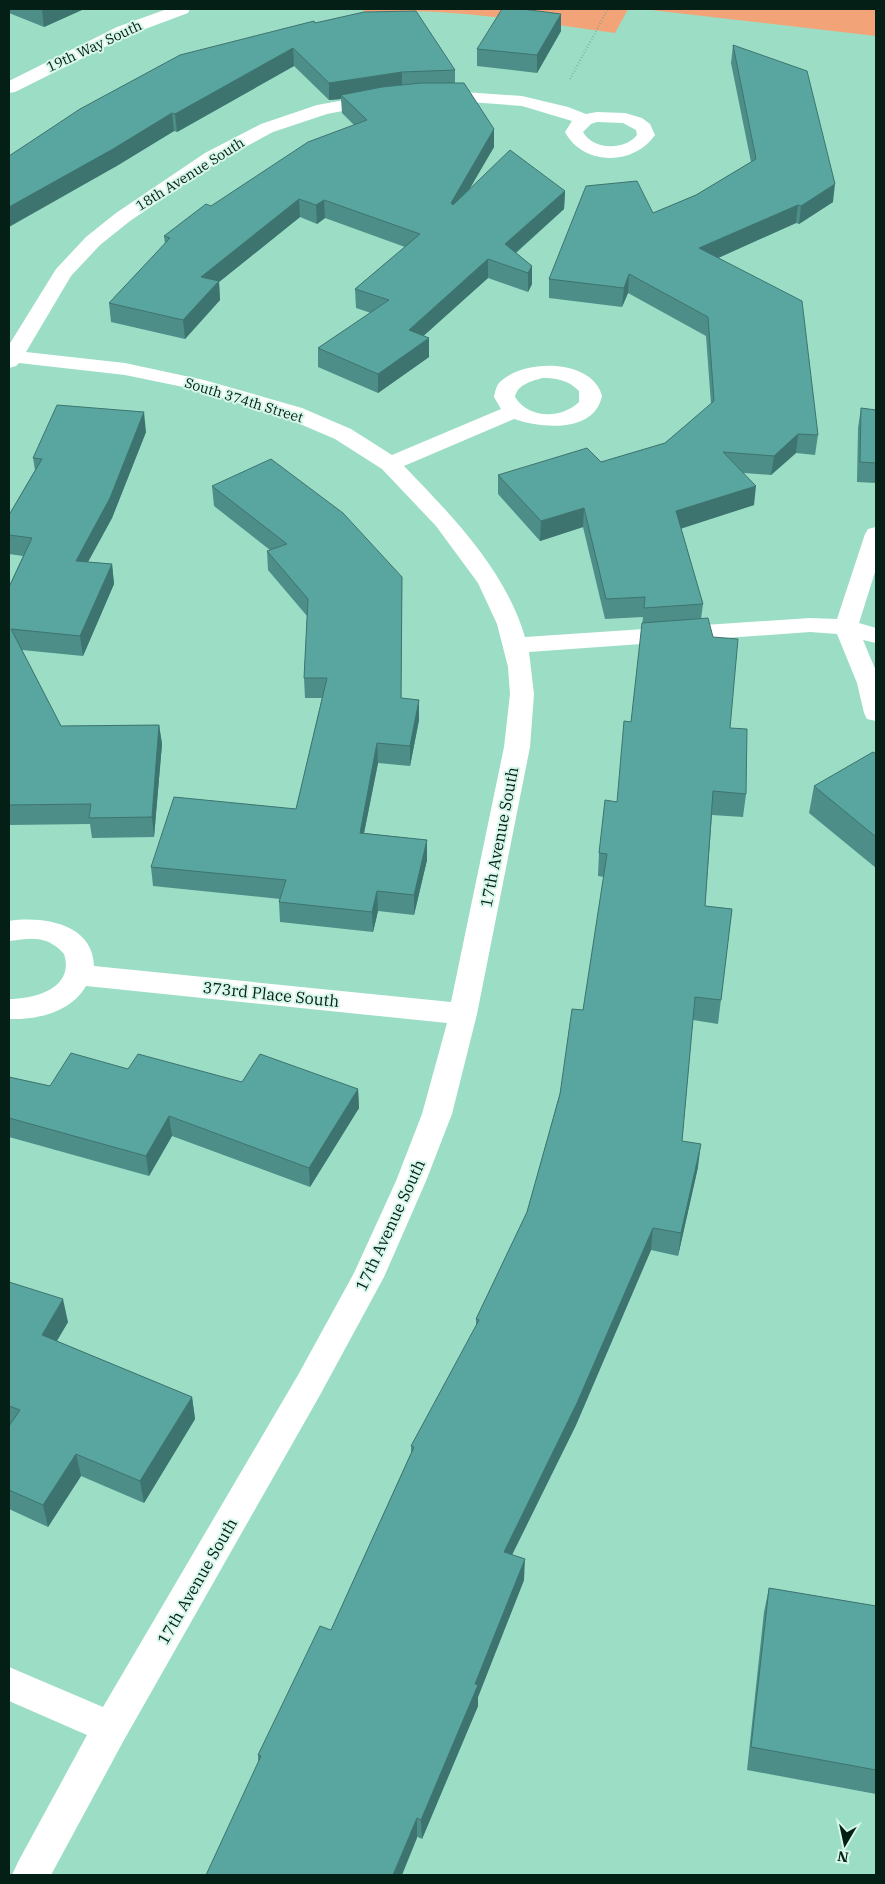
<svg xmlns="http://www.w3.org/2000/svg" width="885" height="1884" viewBox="0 0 885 1884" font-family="'IBM Plex Serif',serif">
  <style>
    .green { fill: #f3a378 }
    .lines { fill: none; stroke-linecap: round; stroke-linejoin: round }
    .path { stroke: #6ca28e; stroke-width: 2.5; stroke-dasharray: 0.5 2.5; stroke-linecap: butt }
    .minor { fill: #fff; fill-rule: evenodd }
    .wall { fill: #4d8e89 }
    .shaded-wall { fill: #3e746f }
    .building { fill: #59a59f; stroke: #3e746f }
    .labels { text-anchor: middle; stroke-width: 4; stroke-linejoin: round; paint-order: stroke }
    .far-street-label { font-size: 14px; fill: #041f16; stroke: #d6f7ea }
    .street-label { font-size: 16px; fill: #041f16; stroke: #d6f7ea }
  </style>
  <rect width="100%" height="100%" fill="#9bdec5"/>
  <!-- green -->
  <path class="green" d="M363,9H628L615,33C532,22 449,7 365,12Z
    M642,9H876V36Z"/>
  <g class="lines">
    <!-- path -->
    <path class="path" d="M570,79L608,9"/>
    <!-- minor -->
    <path class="minor" d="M167,9H190L188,13L129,35L15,92L9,93V81L117,27Z
      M436,90L522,96L568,107L586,114L597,112L625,113L642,118L650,124L655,135C634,166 583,166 565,132L572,121L522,106L430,99L427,95L430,91ZM597,122L623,123L636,130L637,135C624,151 593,150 583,132L591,124Z
      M378,94L384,95L387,99L384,103L327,114L273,132L219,161L130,221L100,245L71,276L26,352L125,363L204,380L302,408L351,429L392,455L501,409L494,397C495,392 496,386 500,382C523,359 592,358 602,396C594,434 540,428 514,419L404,466C451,515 505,569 525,637L810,618L837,619L865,534L868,529L876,527V569L859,623L876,628V643L863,640L876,671V721L867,719L864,713L857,683L837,634L810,632L529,652L534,694L530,747L477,1014L452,1114L426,1181L384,1277L320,1395L124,1740L51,1875H12L18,1862L87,1735L9,1701V1667L103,1707L298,1375L354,1273L396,1181L422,1114L447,1023L86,986C71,1012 38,1020 9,1019V999C35,999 75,988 64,954C47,935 32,938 9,941V921C42,916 93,923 94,966L451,1002L504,747L510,694L508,667L497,624L478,583L436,526L382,469L335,439L286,418L193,389L125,375L19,363L16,366L9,368V345L56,269L86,237L116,213L205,153L261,124L317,105ZM542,378C557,378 568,380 579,391V402C562,419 528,419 515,397C518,384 530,382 542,378Z"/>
  </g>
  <!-- wall -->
  <path class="wall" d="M9,9H84L44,27L9,13Z
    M561,14V31L537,73L477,66V49Z
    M315,23L455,70V83L494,147L469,189L565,191L564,209L516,253L532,266V284L528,292L488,278L423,336L429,338V357L378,393L318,367V348L371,313L356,308L355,289L405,247L325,218L317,224L300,217L219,282L220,300L185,339L111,322L109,303L165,244L164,236L211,206L354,125L342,113L341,99L329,100L294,66L177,132L174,131L115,167L9,156Z
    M733,45L833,202L799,224L796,223L718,258L818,435L815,455L796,453L771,475L744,473L754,505L681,528L703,604L701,619L730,728L746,794L743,817L712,815L705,906L732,909L718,1024L693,1020L682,1141L698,1167L678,1256L651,1250L576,1425L512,1555L524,1580L478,1697V1706L422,1839L258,1762V1755L331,1630L411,1453V1446L476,1327V1319L527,1212L583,1010L604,877L598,876L599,853L617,802L631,722L643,617L605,619L583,527L540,541L498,494V475L601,462L665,443L711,404L706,336L628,293L622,307L549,298V279L653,213L696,195L751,162L731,63Z
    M861,408L876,410V483L857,482L858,428Z
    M146,432L112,518L88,562L112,564L114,584L83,656L22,650L61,726L159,725L162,744L154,837L92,838L90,824L9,825V587L23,556L9,554V515L35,470L33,458Z
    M212,486L402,577L401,698L419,700V720L410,766L378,763L364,833L427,840V860L414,915L378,911L373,932L280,922L279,902L280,899L153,886L151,867L296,809L322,698H305L304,678L307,616L268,570L267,551L270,550L214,506Z
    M876,754V868L809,813L814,786Z
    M128,1069L242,1082L358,1089L359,1108L310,1187L172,1136L149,1176L9,1137V1077L50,1086Z
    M9,1282L68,1322L57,1341L192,1397L195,1419L144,1503L81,1476L48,1527L9,1509Z
    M769,1588L876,1606V1794L747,1770L764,1612Z"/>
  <!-- shaded-wall -->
  <path class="shaded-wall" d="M45,9H84L44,27L42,10Z
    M561,14V31L537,73V55Z
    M293,48L294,66L177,132L175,114Z
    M402,72V89L341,95V99L329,100V83Z
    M172,113L174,131L115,167L9,227V207Z
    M494,129V147L451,221V203Z
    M835,184L833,202L799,224L801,206Z
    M565,191L564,209L504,263L505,244Z
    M299,199L300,217L219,282L220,300L185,339L183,320L201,277Z
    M324,200L325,218L317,224L316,205Z
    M798,205L796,223L698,267L699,248Z
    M488,259V278L409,349V330Z
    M532,266V284L528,292V273Z
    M629,274L628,293L622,307L624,288Z
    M429,338V357L378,393V374Z
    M144,412L146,432L112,518L78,580L76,561Z
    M798,434L796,453L771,475L774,456Z
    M756,486L754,505L674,531L676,511Z
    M584,508L583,527L540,541L541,521Z
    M112,564L114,584L83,656L80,636Z
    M402,577V597L401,718V698Z
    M419,700V720L410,766V746Z
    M159,725L162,744L154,837L152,817Z
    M377,743L378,763L360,853V833Z
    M427,840V860L414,915V895Z
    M377,891L378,911L373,932L372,912Z
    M358,1089L359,1108L310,1187L309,1168Z
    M169,1116L172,1136L149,1176L146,1156Z
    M701,1144L698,1167L678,1256L681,1233Z
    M653,1228L651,1250L576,1425L503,1573L504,1552Z
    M63,1299L68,1322L47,1357L42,1335Z
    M192,1397L195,1419L144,1503L140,1481Z
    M76,1454L81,1476L48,1527L43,1505Z
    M525,1559L524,1580L478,1697V1706L422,1839L421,1820Z
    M417,1818V1838L402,1875H393Z"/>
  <!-- building -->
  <path class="building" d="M502,9H522L561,14L537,55L477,49Z
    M416,11L455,70L402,72L329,83L293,48L175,114L172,113L113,149L9,207V156L80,109L180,55L314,21L315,23L364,12Z
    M733,45L807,71L835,184L801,206L798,205L699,248L802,301L818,435L798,434L774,456L723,452L756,486L676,511L703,604L644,608L645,597L606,599L584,508L541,521L498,475L587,448L601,462L665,443L714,401L708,317L629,274L624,288L549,279L586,186L637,181L653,213L696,195L756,159Z
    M421,83H464L494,129L451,203L453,205L510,150L565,191L505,244L532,266L528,273L488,259L409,330L429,338L378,374L318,348L389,300L355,289L420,234L324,200L316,205L299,199L201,277L219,281L183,320L109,303L170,238L164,236L206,204L211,206L308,142L367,120L341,95L382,87Z
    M57,405L144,412L110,498L76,561L112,564L80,636L11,629L61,726L159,725L152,817L89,818L91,804L9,805V587L32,538L9,535V515L42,459L33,458Z
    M861,408L876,410V463L860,462Z
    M271,459L343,513L402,577L401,698L419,700L410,746L377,743L360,833L427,840L414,895L377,891L372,912L279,902L286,880L151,867L174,797L296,809L327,678H304L308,599L267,551L287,544L212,486Z
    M708,618L713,637L738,639L730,728L747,729L746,794L713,791L705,906L732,909L721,1000L695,997L682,1141L701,1144L681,1233L653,1228L577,1403L504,1552L525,1559L475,1684L478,1685L421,1820L417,1818L393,1875H206L261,1756L258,1755L320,1626L331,1630L414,1447L411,1446L479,1320L476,1319L527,1212L560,1094L572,1009L583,1010L607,854L599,853L605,800L617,802L624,721L631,722L642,623Z
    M873,752L876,754V837L814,786Z
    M71,1053L128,1069L138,1054L242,1082L260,1054L358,1089L309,1168L169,1116L146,1156L9,1118V1077L50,1086Z
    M9,1282L63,1299L42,1335L192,1397L140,1481L76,1454L43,1505L9,1490V1426L20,1410L9,1406Z
    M769,1588L876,1606V1770L751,1747Z"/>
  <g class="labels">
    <!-- far-street labels -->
    <g class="far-street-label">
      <text transform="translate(94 46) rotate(-25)" y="5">19th Way South</text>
      <text transform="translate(190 174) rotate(-32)" y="5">18th Avenue South</text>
      <text transform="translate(244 400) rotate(17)" y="5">South 374th Street</text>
    </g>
    <!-- street labels -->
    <g class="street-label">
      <text transform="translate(499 837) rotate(-79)" y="6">17th Avenue South</text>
      <text transform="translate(271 994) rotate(6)" y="6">373rd Place South</text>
      <text transform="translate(390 1225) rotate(-65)" y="6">17th Avenue South</text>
      <text transform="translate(197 1581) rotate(-60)" y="6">17th Avenue South</text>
    </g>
  </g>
  <!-- border -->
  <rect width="885" height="1884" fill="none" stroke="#041f16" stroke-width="20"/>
  <!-- north arrow -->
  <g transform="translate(845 1844) rotate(189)" stroke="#d6f7ea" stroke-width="4" paint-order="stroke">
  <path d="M0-4L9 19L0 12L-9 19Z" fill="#041f16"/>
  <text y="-8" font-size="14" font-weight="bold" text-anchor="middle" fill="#041f16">N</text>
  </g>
</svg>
